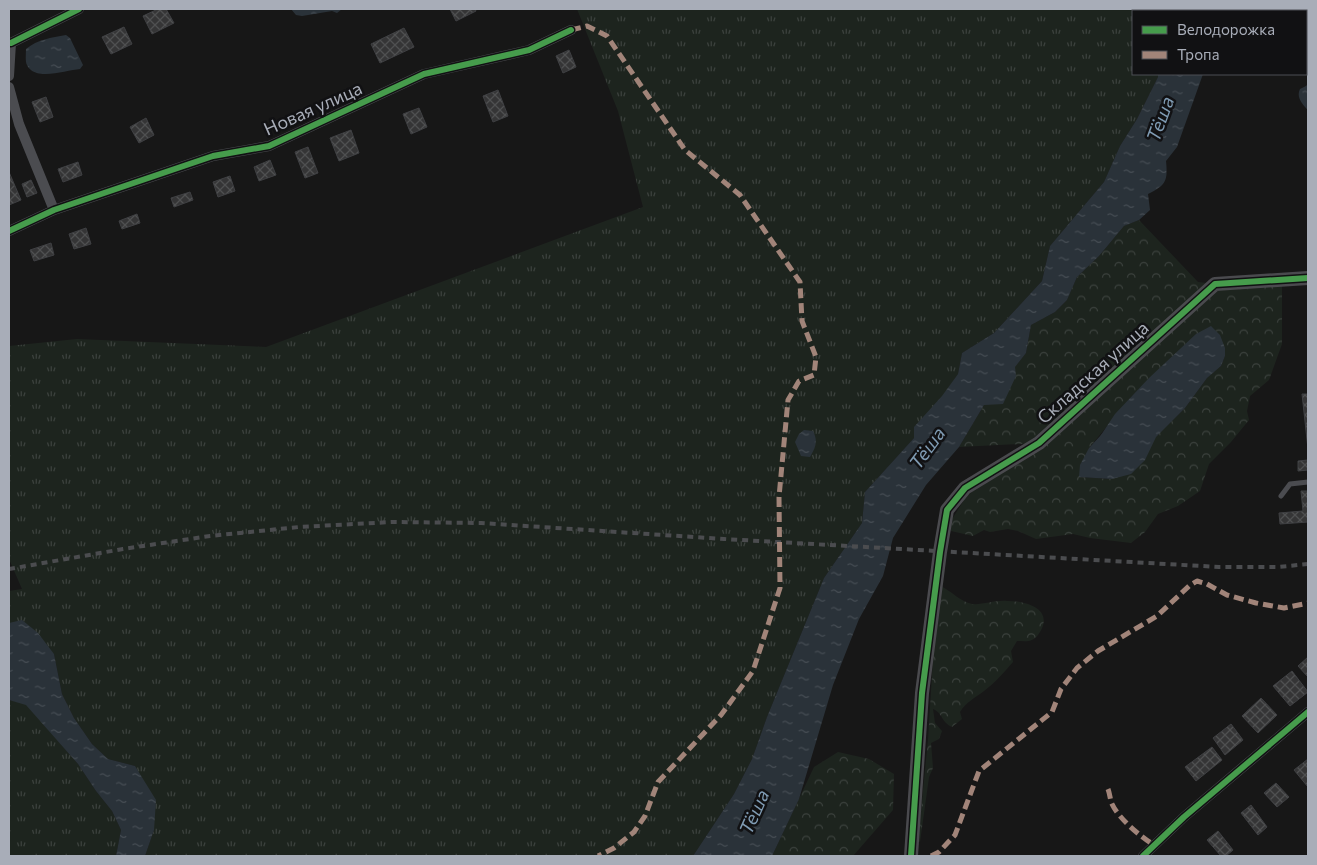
<svg xmlns="http://www.w3.org/2000/svg" width="1317" height="865" viewBox="0 0 1317 865" font-family="Commissioner,sans-serif">
  <style>
    .grass { fill: url(#grass-tufts) }
    .forest { fill: url(#forest-crowns); fill-rule: evenodd }
    .water { fill: url(#water-ripples) }
    .building { fill: url(#building-cross-hatch); stroke: #3f4043 }
    .lines { fill: none; stroke-linecap: round; stroke-linejoin: round }
    .lane { stroke: #4b4c50; stroke-width: 5 }
    .street { stroke: #4b4c50; stroke-width: 10 }
    .secondary { stroke: #4a4a4e; stroke-width: 14 }
    .rail { stroke: #4b4c4f; stroke-width: 4; stroke-dasharray: 6 5; stroke-linecap: butt }
    .quiet { stroke: #a18479; stroke-width: 5; stroke-dasharray: 10 5; stroke-linecap: butt }
    .cycleway-casing { stroke: #111113; stroke-width: 9 }
    .cycleway { stroke: #469c4c; stroke-width: 6 }
    .labels { text-anchor: middle; stroke-width: 5; stroke-linejoin: round; paint-order: stroke }
    .street-label { font-size: 18px; fill: #a8adb8; stroke: #111113 }
    .water-label { font-size: 19px; font-style: italic; fill: #7f9bb3; stroke: #111113 }
  </style>
  <defs>
    <pattern id="grass-tufts" width="24" height="20" patternUnits="userSpaceOnUse" patternTransform="scale(1.25)"><rect width="24" height="20" fill="#1d241e"/><path d="M3 7l-1-3M5 7V3M7 7l1-3M15 17l-1-3M17 17v-4M19 17l1-3" fill="none" stroke="#3b413d"/></pattern>
    <pattern id="forest-crowns" width="20" height="18" patternUnits="userSpaceOnUse" patternTransform="scale(1.25)"><rect width="20" height="18" fill="#1d241e"/><path d="M2 6a3 3 0 1 1 6 0M12 15a3 3 0 1 1 6 0" fill="none" stroke="#3b413d"/></pattern>
    <pattern id="water-ripples" width="26" height="14" patternUnits="userSpaceOnUse" patternTransform="scale(1.25)"><rect width="26" height="14" fill="#2a3239"/><path d="M2 4q2-2 4 0t4 0M15 11q2-2 4 0t4 0" fill="none" stroke="#464d54"/></pattern>
    <pattern id="building-cross-hatch" width="8" height="8" patternUnits="userSpaceOnUse" patternTransform="scale(1.25)"><rect width="8" height="8" fill="#353536"/><path d="M0 0l8 8M0 8l8-8" fill="none" stroke="#4f5051"/></pattern>
  </defs>
  <rect width="100%" height="100%" fill="#171717"/>
  <!-- grass -->
  <path class="grass" d="M577,9H1173V11H1133V74H1158V77L1137,119L1120,146L1104,182L1050,246L1042,281L994,333L962,353L958,374L914,438L865,492L862,523L824,578L767,717L752,759L734,794L693,856H145L154,830L135,766L108,759L92,744L74,718L62,694L54,654L9,623V591L22,589L9,559V346L77,339L266,347L643,207L618,111Z
    M9,700L26,704L78,764L96,791L112,811L121,830L116,856H9Z"/>
  <!-- forest -->
  <path class="forest" d="M1139,220L1198,282L1215,284L1039,443L959,447L984,405L1026,353L1031,325L1055,312L1067,300L1077,277L1099,256L1124,226Z
    M1282,284V344L1269,380L1250,396L1247,411L1249,420L1231,442L1209,464L1200,491L1178,506L1158,514L1145,532L1131,543L1090,538L1073,534L1036,539L1018,531L1008,529L990,532L984,530L973,536L951,531L949,524L966,497L1213,290ZM1225,356L1221,366L1207,378L1185,408L1112,479L1079,477L1089,448L1131,397L1171,359Z
    M941,586C951,591 961,602 972,604C983,605 995,600 1007,601C1028,601 1056,610 1038,635C1032,643 1025,641 1017,641L1011,651L1013,662C1004,672 995,683 984,691C975,698 966,702 960,712L962,719L952,727C941,722 943,713 933,709L935,723L942,731L939,739L931,743L933,768L929,777L920,842L918,841L928,740L934,642Z
    M838,752L869,759L894,774L893,810L853,856H772L814,767Z"/>
  <!-- water -->
  <path class="water" d="M291,9H342L337,13L332,11L302,16L296,15Z
    M66,35L70,38L83,65L80,69C66,70 35,82 27,65C25,61 26,54 26,49C38,39 51,38 66,35Z
    M1158,74H1203L1177,147L1166,161C1168,181 1166,185 1148,194L1150,210L1139,220L1124,226L1099,256L1077,277L1067,300L1055,312L1031,325L1026,353L1015,367L1016,376L1003,404L984,405L959,447L926,485L893,538L883,576L859,619L833,685L799,799L772,856H693L734,794L752,759L767,717L824,578L862,523L865,492L914,438V427L942,396L958,374L962,353L994,333L1042,281L1050,246L1104,182L1120,146L1137,119L1158,77Z
    M1308,84V110C1302,104 1296,97 1300,89L1306,86Z
    M1211,326L1220,335L1225,348V356L1221,366L1207,378L1185,408L1156,437L1145,460L1131,474L1112,479L1079,477L1080,465L1089,448L1101,435L1115,414L1149,378L1196,334Z
    M804,430L813,431C818,441 816,447 810,457L801,456L795,442L799,434Z
    M22,620L38,633L54,654L62,694L74,718L92,744L108,759L135,766L156,800L154,830L145,856H116L121,830L112,811L96,791L78,764L26,705L9,700V623Z"/>
  <!-- building -->
  <path class="building" d="M158,9H166L174,23L152,34L143,16Z
    M450,9H475L476,11L456,21Z
    M124,27L132,44L111,54L102,37Z
    M404,28L414,47L380,63L371,44Z
    M569,50L576,67L563,73L556,56Z
    M498,90L508,116L493,122L483,96Z
    M46,97L53,117L40,122L32,102Z
    M419,108L427,127L411,134L403,114Z
    M146,118L154,135L139,143L130,127Z
    M351,130L359,153L339,161L330,138Z
    M308,147L318,173L305,178L295,152Z
    M270,160L276,175L259,181L254,167Z
    M78,162L82,175L63,182L58,169Z
    M9,172L21,200L9,205Z
    M230,176L235,191L218,197L213,182Z
    M31,180L37,193L27,197L22,184Z
    M190,192L193,200L174,207L171,198Z
    M137,214L140,223L122,229L119,221Z
    M86,228L91,244L74,249L69,234Z
    M51,243L54,255L34,261L30,250Z
    M1302,394H1308V449Z
    M1308,460V470L1298,471V461Z
    M1301,491H1308V522L1280,524L1279,513L1303,511Z
    M1308,657V677L1298,666Z
    M1292,671L1308,692L1290,706L1273,686Z
    M1261,698L1277,715L1258,733L1242,716Z
    M1231,724L1243,740L1225,755L1213,738Z
    M1212,747L1222,760L1196,781L1185,767Z
    M1308,759V787L1294,770Z
    M1276,783L1289,797L1277,807L1264,793Z
    M1251,805L1267,827L1258,835L1241,813Z
    M1218,831L1233,850L1226,856H1221L1207,840Z"/>
  <g class="lines">
    <!-- lane -->
    <path class="lane" d="M1281,496L1290,484L1308,482"/>
    <!-- street -->
    <path class="street" d="M11,43L79,9
      M9,76L11,43
      M9,87L19,124L54,210
      M9,231L54,210L213,156L269,146L424,74L529,50L571,30
      M1143,856L1184,817L1308,712"/>
    <!-- secondary -->
    <path class="secondary" d="M911,856L922,693L940,552L947,510L965,488L1039,443L1215,284L1308,278"/>
    <!-- rail -->
    <path class="rail" d="M9,569L123,549L210,536L299,527L392,522L481,523L724,539L1219,567H1279L1308,564"/>
    <!-- quiet -->
    <path class="quiet" d="M571,30L587,26L607,36L685,150L740,195L800,282L802,321L816,357L814,375L799,381L788,400L779,497L780,588L753,671L721,715L658,782L645,816L634,832L614,848L598,856
      M1108,789C1110,794 1110,800 1112,804C1119,819 1141,837 1154,845
      M931,856L939,852L955,835L979,771L1052,712L1061,689L1077,668L1098,651L1157,616L1189,586L1197,581L1207,584L1227,595L1256,603L1284,608L1308,603"/>
    <defs>
      <path id="cycleway" d="M9,43H11L79,9
        M9,231L54,210L213,156L269,146L424,74L529,50L571,30
        M911,856L922,693L940,552L947,510L965,488L1039,443L1215,284L1308,278
        M1143,856L1184,817L1308,712"/>
    </defs>
    <!-- cycleway casing -->
    <use href="#cycleway" class="cycleway-casing"/>
    <!-- cycleway -->
    <use href="#cycleway" class="cycleway"/>
  </g>
  <g class="labels">
    <!-- street labels -->
    <g class="street-label">
      <text transform="translate(313 109) rotate(-24)" y="6">Новая улица</text>
      <text transform="translate(1093 373) rotate(-42)" y="6">Складская улица</text>
    </g>
    <!-- water labels -->
    <g class="water-label">
      <text transform="translate(1160 119) rotate(-70)" y="7">Тёша</text>
      <text transform="translate(927 448) rotate(-54)" y="7">Тёша</text>
      <text transform="translate(754 812) rotate(-66)" y="7">Тёша</text>
    </g>
  </g>
  <!-- border -->
  <rect width="1317" height="865" fill="none" stroke="#a8adb8" stroke-width="20"/>
  <!-- legend -->
  <rect x="1132" y="10" width="175" height="65" fill="#111113" stroke="#4d4f55"/>
  <rect x="1142" y="26" width="25" height="8" fill="#469c4c" stroke="#4d4f55"/>
  <text x="1177" y="35" font-size="15" fill="#a8adb8">Велодорожка</text>
  <rect x="1142" y="51" width="25" height="8" fill="#a18479" stroke="#4d4f55"/>
  <text x="1177" y="60" font-size="15" fill="#a8adb8">Тропа</text>
</svg>
